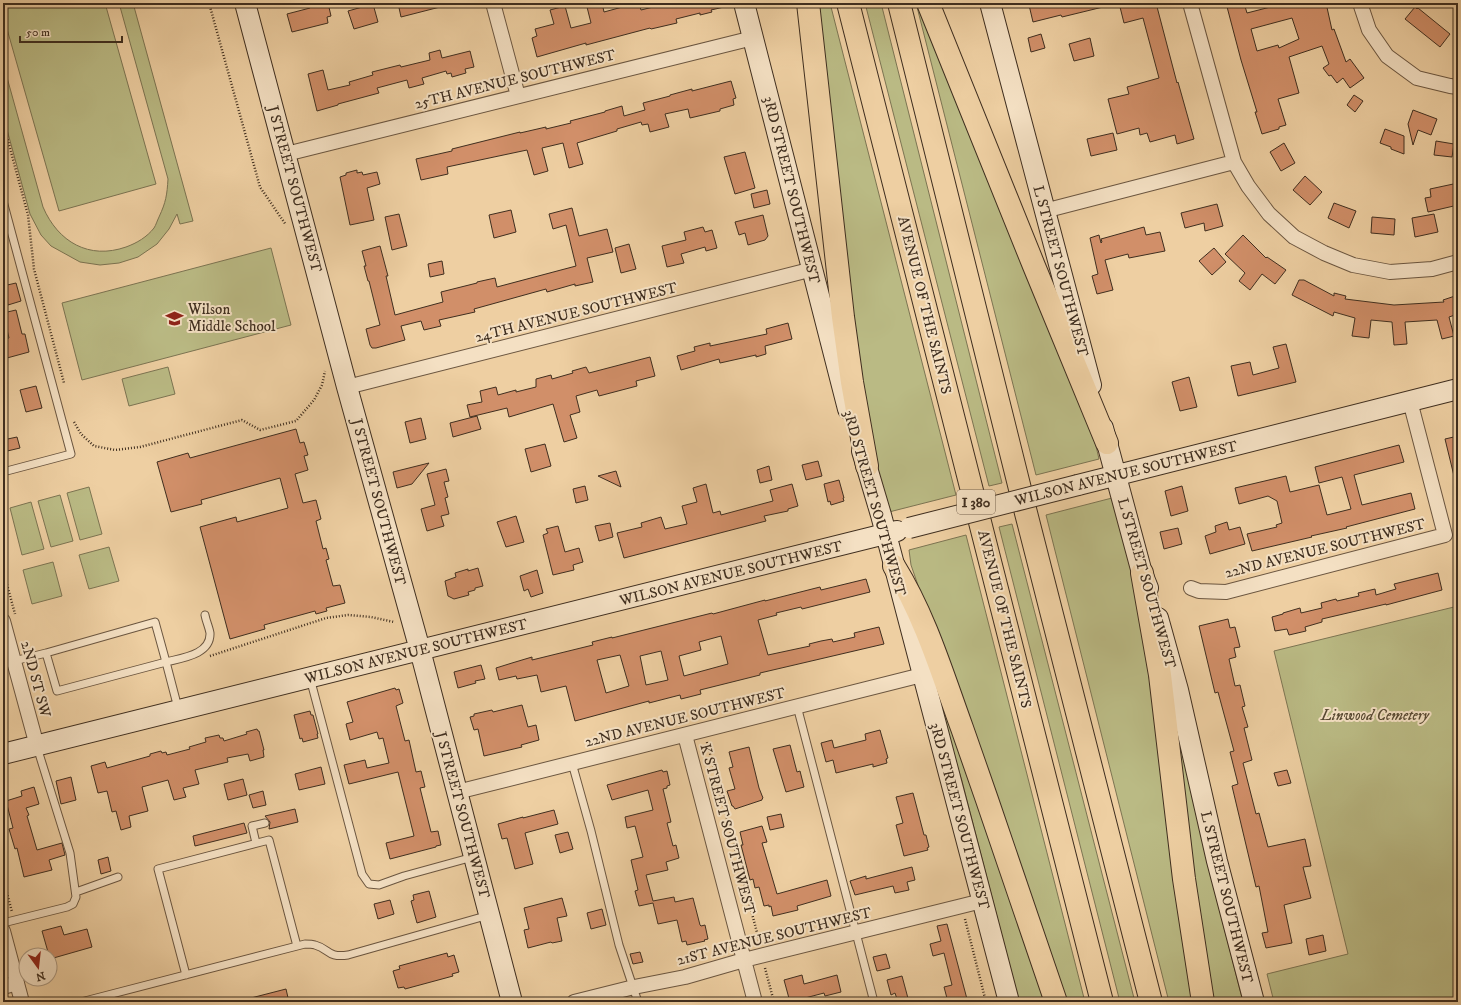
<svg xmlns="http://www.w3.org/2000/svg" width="1461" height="1005" viewBox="0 0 1461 1005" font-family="'IM FELL DW Pica',serif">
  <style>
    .green { fill: #baba84; stroke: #7c7452 }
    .building { fill: #d18f69; stroke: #3f2e1f; fill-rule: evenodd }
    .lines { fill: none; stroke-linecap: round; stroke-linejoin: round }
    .lane-casing { stroke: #6b5640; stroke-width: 9 }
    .street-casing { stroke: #6b5640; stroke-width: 16 }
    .secondary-casing { stroke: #3f2e1f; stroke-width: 22 }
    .highway-casing { stroke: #3f2e1f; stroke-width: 24 }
    .path { stroke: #3f2e1f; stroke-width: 2.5; stroke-dasharray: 1 2; stroke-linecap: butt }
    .lane { stroke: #f4e0c3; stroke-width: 7 }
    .street { stroke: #f4e0c3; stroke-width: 14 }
    .secondary { stroke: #f4e0c3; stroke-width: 20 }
    .highway { stroke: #eecfa2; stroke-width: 22 }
    .secondary-bridge-casing { stroke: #3f2e1f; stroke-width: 22; stroke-linecap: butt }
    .secondary-bridge { stroke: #f4e0c3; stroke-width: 20 }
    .labels { text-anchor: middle; stroke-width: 4; stroke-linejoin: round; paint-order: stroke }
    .shield { fill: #f4e0c3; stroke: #756350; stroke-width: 1 }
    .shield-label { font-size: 14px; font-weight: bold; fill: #3f2e1f }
    .street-label { font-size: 15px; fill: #3f2e1f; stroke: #f4e0c3 }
    .poi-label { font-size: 15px; fill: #3f2e1f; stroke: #f4e0c3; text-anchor: start }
    .park-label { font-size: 15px; font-style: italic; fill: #584a33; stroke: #f4e0c3 }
  </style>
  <rect width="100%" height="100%" fill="#eecfa2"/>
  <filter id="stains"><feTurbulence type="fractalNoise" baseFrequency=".005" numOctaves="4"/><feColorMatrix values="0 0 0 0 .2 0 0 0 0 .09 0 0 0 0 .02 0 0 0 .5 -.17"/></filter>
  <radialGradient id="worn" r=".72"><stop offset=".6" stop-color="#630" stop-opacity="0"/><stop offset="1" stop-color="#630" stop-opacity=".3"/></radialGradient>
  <!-- green -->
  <path class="green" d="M3,3H105L156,184L59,211L3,15Z
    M119,3H133L193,221L180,224L177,214L169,229L157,244L138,257L119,263L100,265L80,262L51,246L41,235L30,214L3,115V63L43,207C58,242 89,260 126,247C137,243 147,237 154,228C156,225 157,221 159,217C166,202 167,195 168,179Z
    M814,3H830L956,495L889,512L866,428Z
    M865,3H881L1002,483L989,486Z
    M916,3H922L1082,404L1096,446L1099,459L1036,475Z
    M271,248L291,325L82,380L62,303Z
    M168,367L175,394L129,406L122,379Z
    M89,487L102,534L80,540L67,493Z
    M60,495L73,541L51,547L38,501Z
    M1112,498L1117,509L1134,574L1197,1002H1169L1046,515Z
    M31,502L44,549L22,555L10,508Z
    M1012,524L1135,1002H1120L999,527Z
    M966,535L1085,1002H1062L911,565L909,550Z
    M109,547L119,581L89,589L79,555Z
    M53,562L62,596L32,604L23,570Z
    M1458,606V1002H1274L1267,974L1348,954L1274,651Z
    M930,666L1049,1002H1019L962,781L950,743Z
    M1173,691L1209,868L1243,1002H1208Z"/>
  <!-- building -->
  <path class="building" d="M309,3H328L331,16L327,17L328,23L292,32L287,14L310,8Z
    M398,3H440V7L401,17Z
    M586,3H602L604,12L626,6V3H639L641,10L669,3H723L724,7L711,10L712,12L700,15V13L676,19L677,23L651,29L650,28L586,45V43L537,57L532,38L537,36L535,29L554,24L550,10L565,6L571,28L591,23Z
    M1037,3H1049L1050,6L1063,3H1102L1103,7L1062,17L1061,15L1033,22L1029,5Z
    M1119,3H1156L1177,83L1178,82L1194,139L1177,144L1175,135L1150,142L1147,133L1140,135L1139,128L1117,134L1108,99L1129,94L1127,87L1159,78L1143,18L1124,23Z
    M1226,3H1244L1247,13L1286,3H1326L1332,30L1334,29L1346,62L1350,59L1364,78L1350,88L1343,78L1337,83L1331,75L1329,76L1323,68L1329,64L1322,46L1289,57L1299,93L1278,99L1286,125L1279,127V129L1262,134L1255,112H1257L1241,60ZM1292,18L1299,39L1279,48L1278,45L1257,51L1251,29Z
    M373,4L378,22L354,29L348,11Z
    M1415,7L1417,9L1418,8L1450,34L1440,47L1405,19Z
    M1041,34L1045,48L1031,52L1028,38Z
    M1090,38L1094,56L1074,61L1069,44Z
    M440,50L442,58L470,51L474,67L465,69L466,73L452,77L451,73L447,74L446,71L422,78L424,84L409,88L407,80L377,88L379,93L338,104V105L317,111L308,74L323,70L328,90L350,85L349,82L373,75L372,72L400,65L401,67L430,60L429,53Z
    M731,81L736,98L733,99L734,105L720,109V111L690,118L688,109L665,114L669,127L650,132L648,124L642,125L641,122L617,129V131L577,143L583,164L569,168L563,143L542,148L548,171L534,175L527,150L447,167L448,174L421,180L416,159L452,151V149L520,132V133L546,127V129L571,123L570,121L605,112V111L622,106L624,116L645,110L643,103L670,96V95L692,89V91Z
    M1354,95L1363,101L1355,112L1347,105Z
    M1413,110L1437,119L1431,135L1418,130L1413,145L1408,124Z
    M1385,129L1404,136V154L1391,149V147L1380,143Z
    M1113,133L1117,150L1091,156L1087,139Z
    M1436,141L1454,144L1452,157L1434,155Z
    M1284,143L1295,163L1281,171L1270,152Z
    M745,152L755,188L735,194L724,157Z
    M357,170V173L362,172L363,175L377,172L380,184L367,188L374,220L350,225L340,177L346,175V173Z
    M1305,176L1322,192L1310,205L1293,190Z
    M1458,183V205L1428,212L1425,198L1431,197L1430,189Z
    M767,190L770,204L754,208L751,194Z
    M1334,203L1356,211L1349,228L1328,218Z
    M1217,204L1223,226L1205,231L1204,223L1185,228L1181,213Z
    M572,208L579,236L607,229L613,252L587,258L593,282L575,286V284L547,292L546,289L474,309L475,312L439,320L441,326L424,330L421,321L401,326L405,340L376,348H372L370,345L366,329L380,325L369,281H368L364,266H366L362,251L380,246L388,276H386L395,315L443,302L441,292L477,283V282L495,278L497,287L576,266L566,225L553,229L549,214Z
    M511,210L516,232L494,238L489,215Z
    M399,214L407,246L392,250L385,217Z
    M1434,214L1438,232L1415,237L1412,218Z
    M763,215L768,236L765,240L748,245L745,233L739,235L735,222Z
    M1372,217L1395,219L1394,235L1371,233Z
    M703,227L705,232L712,230L717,248L706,251L705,247L681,254L684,263L667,267L662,246L686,240L684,232Z
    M1144,227L1146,235L1160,232L1165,251L1129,258L1128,254L1105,260L1113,290L1097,294L1092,276L1098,274L1090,238L1099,235L1101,243L1102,242L1101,239Z
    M1243,235L1266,258L1267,257L1286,270L1275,284L1262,274L1250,290L1239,281L1245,273L1225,254Z
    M629,244L636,269L621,273L615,248Z
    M1214,248L1226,262L1212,275L1199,261Z
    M442,261L444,274L430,277L428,264Z
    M1299,280H1304L1334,296V293L1346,296L1345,299L1394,305L1444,302L1443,300L1455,296L1456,298L1458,297V314L1449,317L1454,336L1442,339L1437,320L1405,322L1407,344L1394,345L1392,322L1371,320L1369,338L1352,336L1355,318L1334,312L1333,316L1292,295Z
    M16,283L21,301L8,305L3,286Z
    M16,310L22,334H25L29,352L7,358L3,339L9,338L3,313Z
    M788,323L792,339L765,346L766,354L756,357V355L720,363L719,359L681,370L677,356L695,351L694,347L710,343V346L767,334L766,329Z
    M1286,344L1296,382L1238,396L1231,366L1250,362L1253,375L1279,368L1273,347Z
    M650,357L655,376L636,381L637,386L599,396L597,390L576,396L580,412L570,415L577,438L564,442L553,404L509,417L507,408L470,417L467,405L482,402L480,391L496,387L498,395L516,390V392L536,387V379L551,375L552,379L573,373L572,371L586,367L589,373Z
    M1189,377L1197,407L1180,411L1172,382Z
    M36,386L42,408L26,412L20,390Z
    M477,416L481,429L453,437L450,423Z
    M421,418L426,439L410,443L405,422Z
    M296,429L300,443L304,442L308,455L304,456L308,470L295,474L303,503L316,500L321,519L316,521L323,549L326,548L329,559L326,560L333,586L340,585L345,603L326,608L327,611L316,614L315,611L264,625L265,629L230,639L200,527L236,517L237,522L288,508L280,478L201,500L202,504L171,512L157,462L188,453L190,458Z
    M1458,436V475L1454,476L1445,439Z
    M17,437L20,448L3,452V440Z
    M545,444L551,466L531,472L525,449Z
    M1399,445L1404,462L1354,475L1362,505L1411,493L1415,509L1346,527L1347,528L1311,536L1312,537L1252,551L1247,534L1277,527L1276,525L1282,523L1277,501L1268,496L1239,504L1235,488L1286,476L1290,492L1319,485L1327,515L1351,509L1342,477L1319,483L1315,467Z
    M818,461L822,476L806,480L802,465Z
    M429,463L412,484L397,488L393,472Z
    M769,466L772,480L760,483L757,470Z
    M446,469L449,481L444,482L448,497L445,498L449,514L441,516L444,526L427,531L421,509L435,505L427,474Z
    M616,471L621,487L598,476Z
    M839,480L844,498H843L844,501L831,505L830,501L828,502L824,484Z
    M706,484L713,513L720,511L721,515L773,501L770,490L792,484L798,506L788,509V511L764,516L766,521L624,558L617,533L642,527L641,523L661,517L665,529L687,524L682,506L697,502L693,488Z
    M585,486L588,500L576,503L573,489Z
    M1182,486L1188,511L1171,516L1165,491Z
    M516,516L524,542L506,547L497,522Z
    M1227,522L1229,530L1240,527L1245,544L1210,554L1205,536L1216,532L1215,526Z
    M610,523L613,537L599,541L595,526Z
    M558,526L565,552L579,548L583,562L573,565L574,570L553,575L543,535L548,533L546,529Z
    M1178,528L1182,544L1164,549L1160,532Z
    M478,568L483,586L475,588V590L468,592L469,595L454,599L448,596L445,581L456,577L455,573L468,569V571Z
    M537,570L543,593L531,597L528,589L524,591L520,576Z
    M1438,573L1442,590L1386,605V604L1322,619V622L1305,627L1306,631L1289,635L1287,629L1275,631L1272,617L1283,614V613L1300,608L1301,613L1322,608L1321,603L1336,599L1337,601L1359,596L1358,593L1375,589L1376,595L1396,589L1394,584Z
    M866,579L870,592L802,609L801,607L776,613L777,615L758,620L768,655L810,646L809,644L821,641L832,639L833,642L855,637L854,633L879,627L884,644L760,673V675L700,690L701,694L681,699L680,695L649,703V701L575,721L566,686L541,692L537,675L517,679L516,676L499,680L496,668L512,663L532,657V660L593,645L592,642L612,637V638L712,613L713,614L765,600V601L820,587L821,590ZM721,636L728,664L684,676L679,656L701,650L699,642ZM661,651L668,680L646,685L640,656ZM620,655L629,686L606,693L597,660Z
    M1228,619L1230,628L1235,627L1240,647L1234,648L1236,657L1229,659L1235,686L1240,685L1245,706L1242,707L1248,727L1244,728L1252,760L1243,763L1256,814L1259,813L1268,847L1305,839L1311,866L1303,867L1311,898L1284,905L1292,943L1266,948L1262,933L1268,932L1259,886L1256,887L1232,786L1238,784L1230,752L1234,751L1218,692L1215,693L1199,626Z
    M481,665L485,679L475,681L476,683L458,688L454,672Z
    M395,688L396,690L399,689L403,703L396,706L405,741L409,740L416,772L421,771L425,787L420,788L431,832L438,831L441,845L436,846V847L390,859L386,843L414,836L398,772L349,784L344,765L365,760L367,768L389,763L383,738L379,739L377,732L350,740L346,724L353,722L347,702Z
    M522,705L528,727L536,725L539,740L521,745L522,747L484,756L478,729L474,730L470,717L474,716V714L492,710L493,712Z
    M310,711L311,715H313L318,734H317L318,738L303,742L302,738L300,739L294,715Z
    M257,729L258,731H259L264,750H263L264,757L250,761L248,754L227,758L228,762L195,770L199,784L183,788L186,797L174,800L168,780L142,787L148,811L129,816L131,827L121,830L116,811L112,812L107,791L98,793L91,766L105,762L107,768L150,756V754L161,751L162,753L166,752L167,755L190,749L189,747L206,742L205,738L219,735L220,738H223L224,741L247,734L246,732Z
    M880,730L888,758L886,759L887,763L873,767V764L836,773L833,760L826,762L821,743L832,740L834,748L866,740L865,734Z
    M790,745L797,772L800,771L804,787L786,792L773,749Z
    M749,747L759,788L763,798L762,799V800L735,809L733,806H732L727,791L735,789L729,768L733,767L729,752Z
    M321,767L325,784L299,790L295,774Z
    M662,770L663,772L667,771L670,785L667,786V788L663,789L671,822L667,823L673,846L676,845L679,858L666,862L668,870L646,875L653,901L674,897L675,902L693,898L700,925L701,926L705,925L708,939L704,940L705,941L687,945L686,941L682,942L677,920L658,924L653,903L639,906L635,891L638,890L631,860L643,857L635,826L627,828L625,817L653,810L648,790L612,800L607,785Z
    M1287,770L1291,783L1278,786L1274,773Z
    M71,777L76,800L61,804L56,781Z
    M243,779L247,795L228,800L224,784Z
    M34,787L39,804L26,808L29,815L27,816L37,850L62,843L65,855L49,860L52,870L24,877L17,848L15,849L9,829L13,828L6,801L22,796L21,791Z
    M263,791L266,805L253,808L249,795Z
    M913,793L924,835H926L929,847L927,848L928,850L904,856L896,825L903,823L896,797Z
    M295,809L298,822L269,829L270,822L265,816Z
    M554,810L558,824L525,833L533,864L515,869L507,838L502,839L498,824L523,817V818Z
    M781,814L784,827L770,830L767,817Z
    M244,823L247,833L195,846L193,836Z
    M762,826L767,842L762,843L777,894L827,880L831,896L797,906L798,910L773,916L771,906L769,907V905L764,906L759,887L755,888L753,879L750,880L741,845H743L740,832Z
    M568,832L573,849L560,853L555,835Z
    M108,857L111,871L101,874L98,860Z
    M912,867L915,880L907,882L909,890L895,893L893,886L855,895L850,881L866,876V879Z
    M429,891L436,917L417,923L411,901L414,900L413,895Z
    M562,898L567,916L557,918L562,941L552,943L551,942L528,948L524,930L529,929L524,908Z
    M390,900L394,914L378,919L374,904Z
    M602,909L606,925L591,929L587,913Z
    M947,924L967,999L954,1002H948L944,987L952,985L944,953L933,956L930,944L941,941L937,926Z
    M61,926L64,935L87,929L92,947L50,959L42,931Z
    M1323,935L1326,951L1309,955L1306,939Z
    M640,952L643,962L633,964L630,954Z
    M447,953L448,957L454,955L459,972L452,974L453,976L405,989L404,987L398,988L393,971L400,969L399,966Z
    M886,954L890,968L877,971L873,957Z
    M802,975L804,984L837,975L841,992L825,996L824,993L790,1002L784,980Z
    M902,976L909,1002H898L895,993L891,995L887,980Z
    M286,989L289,1002H251V998Z"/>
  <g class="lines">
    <defs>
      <path id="lane" d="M3,201L71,454L3,472
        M46,653L155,622L166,662C181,658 211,655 210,633C209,627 206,621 205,615
        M14,661L46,653L57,691L166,662L178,708
        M310,678L362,874L369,884L379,885L404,876L473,857
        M797,706L874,1002
        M572,763L591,831L619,945L638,1002
        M256,843L252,826L265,823
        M76,892L118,877
        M3,923L67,907L73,904L76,897L70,853L37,747
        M186,975L158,869L269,840L297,946
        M81,1002L305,944C308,944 312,944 315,945C330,949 327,958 348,955L489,915"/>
      <path id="street" d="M493,3L518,96
        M1190,3L1234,162L1248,186L1269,214L1294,237L1324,253L1353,265L1390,272L1432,269L1458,262
        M1360,3L1369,30L1387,56L1417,78L1450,86L1458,87
        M286,154L753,38
        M1044,211L1234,162
        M347,387L813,269
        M1191,588L1199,591L1226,592L1445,535L1410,401
        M3,621L37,746
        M685,735L755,1002
        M457,792L922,675
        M3,931L22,1002
        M3,987L17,983
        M574,1002L634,987L685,977L744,960L982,901"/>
      <path id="secondary" d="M245,3L347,387L420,650L512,1002
        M744,3L848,409
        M990,3L1091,385
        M1103,428L1142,573L1148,588
        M862,451L881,515L1009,1002
        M1078,485L1458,389
        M1158,618L1178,690L1217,861L1254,1002
        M3,754L897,531"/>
      <path id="highway" d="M808,3L843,317L852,382L867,466
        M848,3L1102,1002
        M899,3L1026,513L1151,1002
        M928,3L1034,266L1107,443
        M894,566C925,616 942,673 962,728C994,819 1025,910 1056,1002
        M1142,573L1160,675L1184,879L1203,1002"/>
    </defs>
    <!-- lane casing -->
    <use href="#lane" class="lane-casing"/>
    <!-- street casing -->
    <use href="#street" class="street-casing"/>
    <!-- secondary casing -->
    <use href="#secondary" class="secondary-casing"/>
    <!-- highway casing -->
    <use href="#highway" class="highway-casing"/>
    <!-- path -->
    <path class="path" d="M209,3L260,187L286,225
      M3,122L28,215L34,269L64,383
      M74,422L81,434L94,446L115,450L140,447L242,420L260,430L296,421L314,400L322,385L325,371
      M3,570L15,614
      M210,656L326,618L348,615L371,617L394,622
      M707,742L760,944
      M3,878L12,912
      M965,919L986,1002
      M765,968L774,1002"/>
    <!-- lane -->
    <use href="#lane" class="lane"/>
    <!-- street -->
    <use href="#street" class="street"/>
    <!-- secondary -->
    <use href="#secondary" class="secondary"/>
    <!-- highway -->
    <use href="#highway" class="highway"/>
    <defs>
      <path id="secondary-bridge" d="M909,528L1078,485"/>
    </defs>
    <!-- secondary-bridge casing -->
    <use href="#secondary-bridge" class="secondary-bridge-casing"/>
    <!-- secondary-bridge -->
    <use href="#secondary-bridge" class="secondary-bridge"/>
  </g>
  <!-- icons -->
  <defs>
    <symbol id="school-bare" viewBox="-9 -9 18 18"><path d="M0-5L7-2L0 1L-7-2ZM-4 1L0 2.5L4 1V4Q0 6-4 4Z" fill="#8f2418" stroke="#f4e0c3" stroke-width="2.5" paint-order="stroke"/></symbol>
  </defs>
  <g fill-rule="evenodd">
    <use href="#school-bare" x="162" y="306" width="25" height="25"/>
  </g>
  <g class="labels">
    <!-- shield labels -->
    <rect class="shield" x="957" y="490" width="38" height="24" rx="3"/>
    <g class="shield-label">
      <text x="976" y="507">I 380</text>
    </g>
    <!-- street labels -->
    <g class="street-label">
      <text transform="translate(515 79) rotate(-14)" y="5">25TH AVENUE SOUTHWEST</text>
      <text transform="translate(295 189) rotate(75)" y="5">J STREET SOUTHWEST</text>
      <text transform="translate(792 190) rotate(76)" y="5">3RD STREET SOUTHWEST</text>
      <text transform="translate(1061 271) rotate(75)" y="5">L STREET SOUTHWEST</text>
      <text transform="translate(925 305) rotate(76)" y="5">AVENUE OF THE SAINTS</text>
      <text transform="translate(576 312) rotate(-14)" y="5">24TH AVENUE SOUTHWEST</text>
      <text transform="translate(1126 473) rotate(-14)" y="5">WILSON AVENUE SOUTHWEST</text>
      <text transform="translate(379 502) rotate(75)" y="5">J STREET SOUTHWEST</text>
      <text transform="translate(875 503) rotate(74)" y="5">3RD STREET SOUTHWEST</text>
      <text transform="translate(1325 548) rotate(-14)" y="5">22ND AVENUE SOUTHWEST</text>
      <text transform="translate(731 573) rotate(-14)" y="5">WILSON AVENUE SOUTHWEST</text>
      <text transform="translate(1147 583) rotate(74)" y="5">L STREET SOUTHWEST</text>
      <text transform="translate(1005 619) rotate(76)" y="5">AVENUE OF THE SAINTS</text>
      <text transform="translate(416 651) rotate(-14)" y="5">WILSON AVENUE SOUTHWEST</text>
      <text transform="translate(36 679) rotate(75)" y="5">2ND ST SW</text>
      <text transform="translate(685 717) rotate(-14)" y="5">22ND AVENUE SOUTHWEST</text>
      <text transform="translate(463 815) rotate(75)" y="5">J STREET SOUTHWEST</text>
      <text transform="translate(960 816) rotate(75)" y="5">3RD STREET SOUTHWEST</text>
      <text transform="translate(728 829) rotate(75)" y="5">K STREET SOUTHWEST</text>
      <text transform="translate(1227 897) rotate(76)" y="5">L STREET SOUTHWEST</text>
      <text transform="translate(774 936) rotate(-14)" y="5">21ST AVENUE SOUTHWEST</text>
    </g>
    <!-- poi labels -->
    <g class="poi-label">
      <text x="188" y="314">Wilson<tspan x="188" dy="17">Middle School</tspan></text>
    </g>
    <!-- park labels -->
    <g class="park-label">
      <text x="1375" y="720">Linwood Cemetery</text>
    </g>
  </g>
  <!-- margin -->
  <rect width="1461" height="1005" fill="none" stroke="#eecfa2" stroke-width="16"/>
  <rect x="4" y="4" width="1453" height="997" fill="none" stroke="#3f2e1f" stroke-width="2"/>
  <rect x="8" y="8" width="1445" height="989" fill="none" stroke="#3f2e1f"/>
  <!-- north arrow -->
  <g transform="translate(38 967) rotate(165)"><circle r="19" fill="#f4e0c3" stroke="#ac9981"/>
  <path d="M0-3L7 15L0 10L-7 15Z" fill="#8f2418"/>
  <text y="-6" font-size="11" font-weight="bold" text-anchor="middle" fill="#3f2e1f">N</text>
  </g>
  <!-- scale -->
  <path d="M20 36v6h102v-6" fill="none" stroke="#3f2e1f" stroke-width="2"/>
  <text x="26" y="36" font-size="12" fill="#3f2e1f" stroke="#f4e0c3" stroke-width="3" paint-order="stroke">50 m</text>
  <rect width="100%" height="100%" filter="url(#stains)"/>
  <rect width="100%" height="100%" fill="url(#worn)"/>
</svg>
